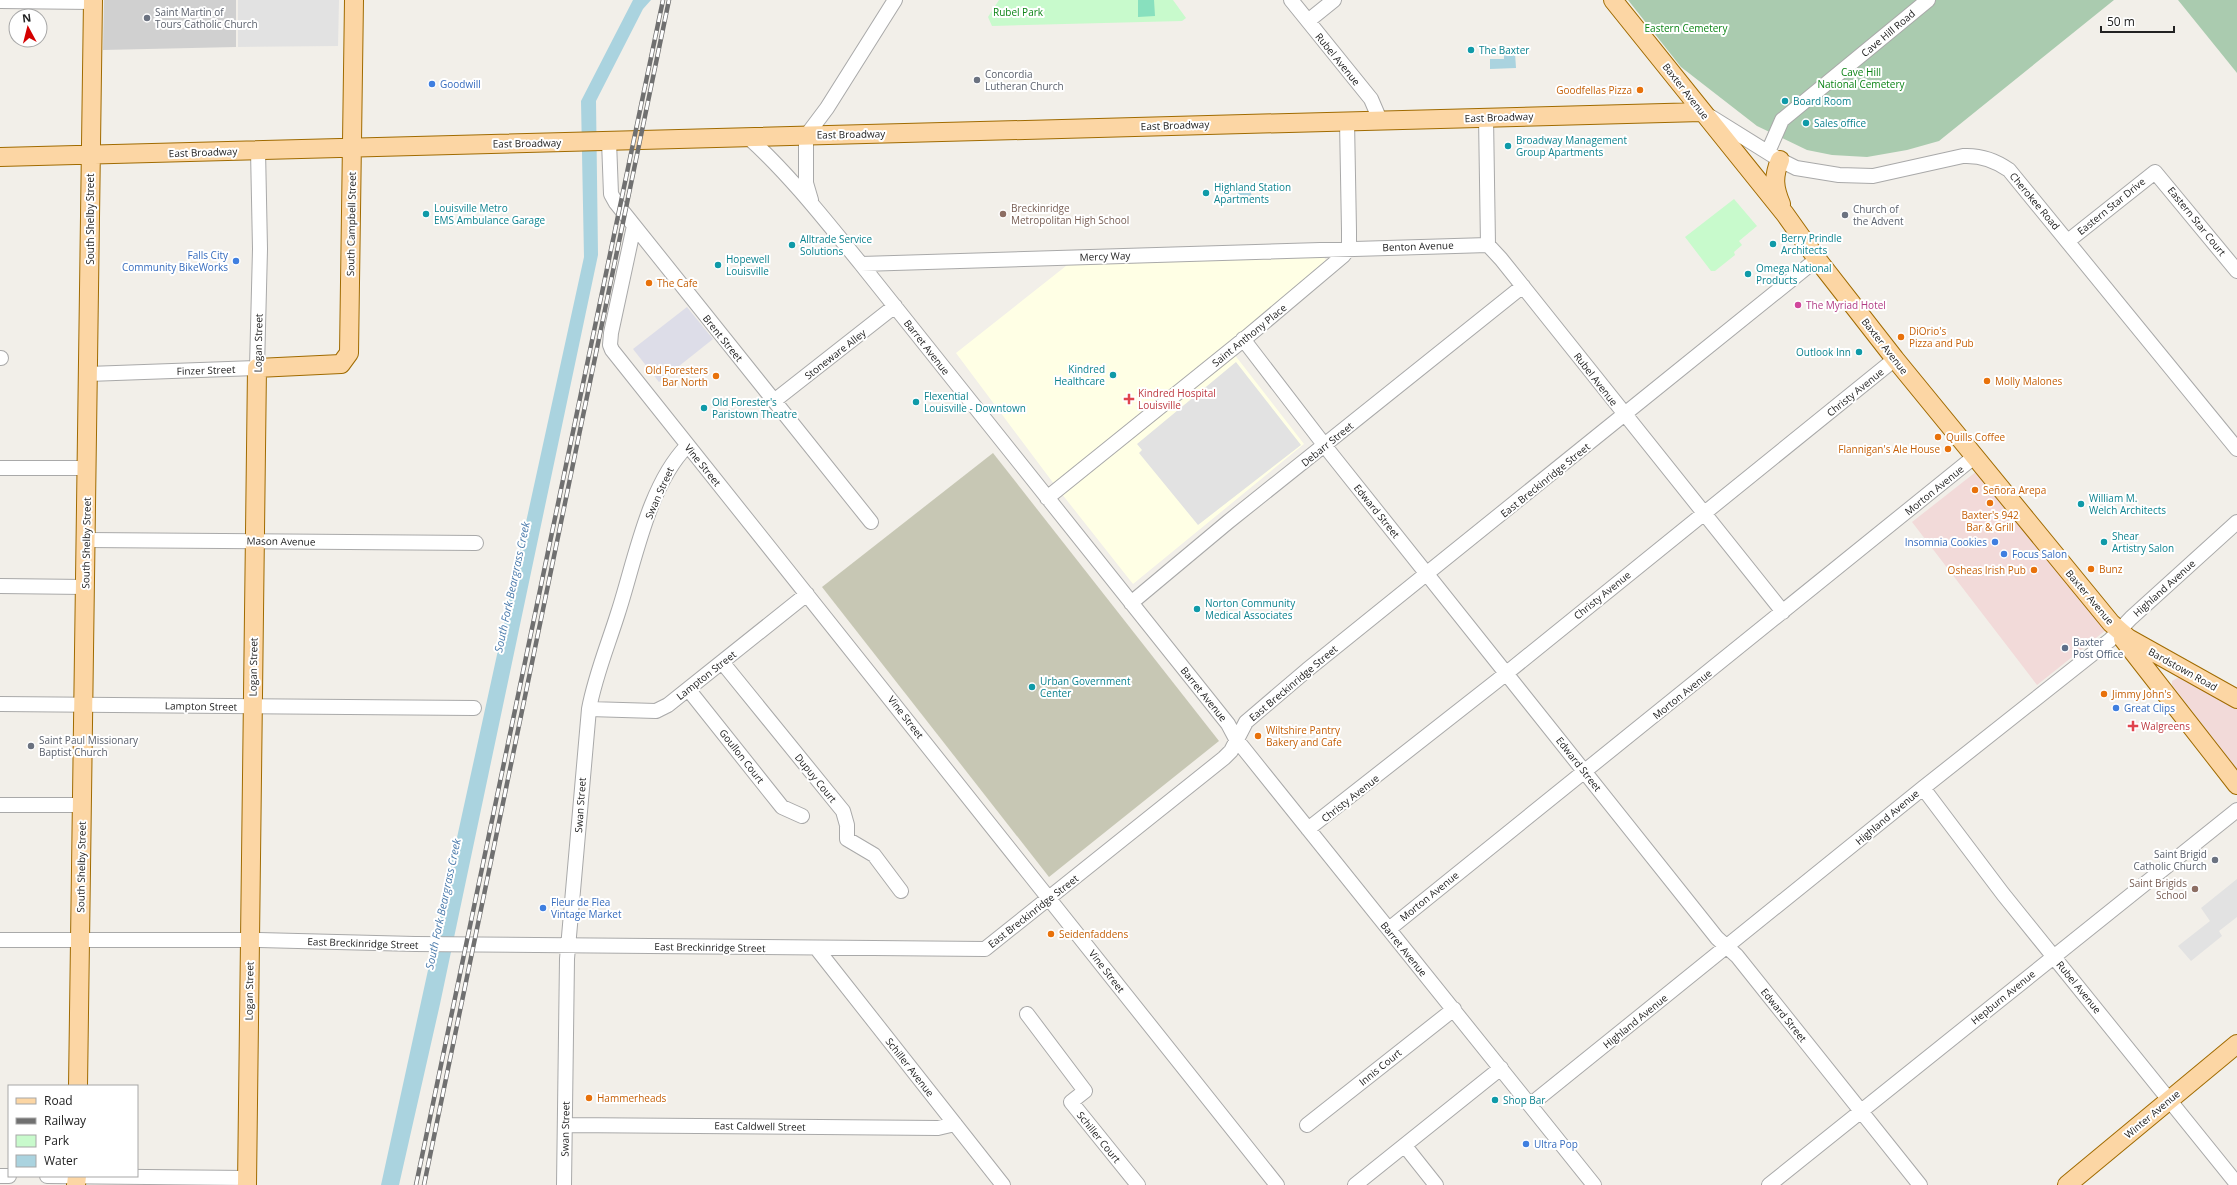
<svg xmlns="http://www.w3.org/2000/svg" width="2237" height="1185" viewBox="0 0 2237 1185" font-family="'Open Sans',sans-serif">
  <style>
    .commercial { fill: #f2dad9 }
    .education { fill: #ffffe5 }
    .religious { fill: #d0d0d0 }
    .construction { fill: #c7c7b4 }
    .cemetery { fill: #aacbaf }
    .park { fill: #c8facc }
    .pitch { fill: #88e0be }
    .parking { fill: #e2e2e2 }
    .plaza { fill: #dddde8 }
    .water { fill: #aad3df }
    .lines { fill: none; stroke-linecap: round; stroke-linejoin: round }
    .minor-casing { stroke: #a9a9a9; stroke-width: 16 }
    .major-casing { stroke: #a06b00; stroke-width: 20 }
    .minor { stroke: #fff; stroke-width: 14 }
    .major { stroke: #fcd6a4; stroke-width: 18 }
    .rail-casing { stroke: #707070; stroke-width: 4.5 }
    .rail { stroke: #fff; stroke-width: 3; stroke-dasharray: 9; stroke-linecap: butt }
    .worship-dot { fill: #6b7280; stroke: #fff; stroke-width: 1.5 }
    .culture-dot { fill: #0f9aa8; stroke: #fff; stroke-width: 1.5 }
    .shop-dot { fill: #3f7fe0; stroke: #fff; stroke-width: 1.5 }
    .food-dot { fill: #e8710a; stroke: #fff; stroke-width: 1.5 }
    .education-dot { fill: #8d6e63; stroke: #fff; stroke-width: 1.5 }
    .hotel-dot { fill: #d1479c; stroke: #fff; stroke-width: 1.5 }
    .health-dot { fill: #e0444e; stroke: #fff; stroke-width: 1.5 }
    .service-dot { fill: #5c6f8a; stroke: #fff; stroke-width: 1.5 }
    .labels { text-anchor: middle; stroke-width: 4; stroke-linejoin: round; paint-order: stroke }
    .worship-label { font-size: 10px; fill: #5b616d; stroke: #fff; text-anchor: start }
    .park-label { font-size: 10px; fill: #0c8416; stroke: #fff }
    .street-label { font-size: 10px; fill: #222; stroke: #fff }
    .culture-label { font-size: 10px; fill: #0d838f; stroke: #fff; text-anchor: start }
    .shop-label { font-size: 10px; fill: #366cbe; stroke: #fff; text-anchor: start }
    .food-label { font-size: 10px; fill: #c56008; stroke: #fff; text-anchor: start }
    .education-label { font-size: 10px; fill: #785e54; stroke: #fff; text-anchor: start }
    .hotel-label { font-size: 10px; fill: #b23c85; stroke: #fff; text-anchor: start }
    .health-label { font-size: 10px; fill: #be3a42; stroke: #fff; text-anchor: start }
    .service-label { font-size: 10px; fill: #4e5e75; stroke: #fff; text-anchor: start }
    .water-label { font-size: 11px; font-style: italic; fill: #4a7aab; stroke: #fff }
  </style>
  <rect width="100%" height="100%" fill="#f2efe9"/>
  <!-- commercial -->
  <path class="commercial" d="M1977,471L2106,630L2037,685L1912,522Z
    M2179,677L2237,707V769L2172,685V681Z"/>
  <!-- education -->
  <path class="education" d="M1321,254L1326,260L1227,345L1304,444L1133,584L1054,484L956,353L1071,262Z"/>
  <!-- religious -->
  <path class="religious" d="M104,0H236V47L103,50Z"/>
  <!-- construction -->
  <path class="construction" d="M993,453L1219,741L1049,877L822,587Z"/>
  <!-- cemetery -->
  <path class="cemetery" d="M1628,0H2114L1939,141L1907,150L1867,157L1832,155L1807,150L1757,126L1681,67Z
    M2178,0H2237V73Z"/>
  <!-- park -->
  <path class="park" d="M999,0H1173L1186,18L1182,21L992,26L988,17Z
    M1734,199L1757,226L1739,241L1742,245L1734,252L1735,255L1715,271H1711L1685,237Z"/>
  <!-- pitch -->
  <path class="pitch" d="M1138,0H1154L1155,16L1138,17Z"/>
  <!-- parking -->
  <path class="parking" d="M238,0H339L338,46L238,47Z
    M1236,362L1301,445L1198,525L1139,453L1142,450L1137,444Z
    M2237,879V917L2219,931L2222,936L2191,961L2178,946L2210,921L2201,908Z"/>
  <!-- plaza -->
  <path class="plaza" d="M687,307L713,339L659,382L633,349Z"/>
  <!-- water -->
  <path class="water" d="M633,0H651L643,9L596,101L598,255L440,1004L399,1185H381L584,257L581,101Z
    M1504,53H1515L1516,68L1490,69V59H1504Z
    M1244,183L1250,184L1252,201L1237,202L1238,184Z"/>
  <g class="lines">
    <defs>
      <path id="minor" d="M1291,0L1371,99L1380,120
        M0,1L93,2
        M1308,21L1334,0
        M1486,117L1488,245L1501,259L1783,612
        M1711,117L1780,160L1796,168L1839,175L1873,176L1963,156C1981,155 1995,160 2009,170L2237,449
        M748,137C790,175 825,220 861,264L1228,724L1236,739L1594,1185
        M609,141L611,194L616,203L871,522
        M1768,152L1782,120L1928,0
        M811,200L806,183V136L827,108L895,0
        M634,226L611,333L610,345L612,350L1277,1185
        M2068,241L2155,172L2237,271
        M861,264L1488,245
        M1243,339L1332,455L1717,938L1737,956L1920,1185
        M0,358H1
        M88,374L257,368L260,249L258,150
        M774,401L895,306
        M0,468H86
        M1047,498L1248,336L1343,256L1349,248V231L1347,121
        M86,540L476,543
        M0,586L85,587
        M1131,603L1228,522L1523,286
        M722,662L843,811L847,825V839L874,855L901,891
        M688,689L782,807L802,816
        M0,704L474,708
        M589,709L656,711L668,705L807,594
        M1923,788L2003,894L2237,1184
        M0,805H82
        M1308,829L1498,680L1895,359
        M1389,929L1974,457
        M0,940H259L415,944L985,949L1224,758L1231,751L1246,722L1307,670L1817,259
        M817,949L1003,1185
        M1027,1014L1085,1091L1071,1102L1138,1185
        M1530,1105L1923,788L2110,640L2131,618L2237,522
        M565,1125L938,1128L955,1124
        M1307,1125L1454,1009
        M1405,1146L1436,1185
        M0,1176H9
        M47,1176L247,1178
        M564,1185L567,959L589,709C595,676 608,645 618,613C635,561 648,486 687,446
        M1355,1185L1501,1068
        M1769,1185L2237,810"/>
      <path id="major" d="M1613,0L1785,214L1817,259L1895,359L2111,623L2128,638L2237,699
        M0,157L1702,112
        M1780,160C1773,177 1774,187 1781,204
        M2123,639L2237,785
        M78,1086L93,0
        M76,1185L77,1176
        M247,1185L257,368L341,364L349,353L354,0
        M2067,1185L2237,1044"/>
    </defs>
    <!-- minor casing -->
    <use href="#minor" class="minor-casing"/>
    <!-- major casing -->
    <use href="#major" class="major-casing"/>
    <!-- minor -->
    <use href="#minor" class="minor"/>
    <!-- major -->
    <use href="#major" class="major"/>
    <defs>
      <path id="rail" d="M416,1185L663,0
        M424,1185L669,0"/>
    </defs>
    <!-- rail casing -->
    <use href="#rail" class="rail-casing"/>
    <!-- rail -->
    <use href="#rail" class="rail"/>
  </g>
  <!-- markers -->
  <g class="worship-dot">
    <circle cx="147" cy="18" r="4"/>
    <circle cx="977" cy="80" r="4"/>
    <circle cx="1845" cy="215" r="4"/>
    <circle cx="31" cy="746" r="4"/>
    <circle cx="2215" cy="860" r="4"/>
  </g>
  <g class="culture-dot">
    <circle cx="1471" cy="50" r="4"/>
    <circle cx="1785" cy="101" r="4"/>
    <circle cx="1806" cy="123" r="4"/>
    <circle cx="1508" cy="146" r="4"/>
    <circle cx="1206" cy="193" r="4"/>
    <circle cx="426" cy="214" r="4"/>
    <circle cx="1773" cy="244" r="4"/>
    <circle cx="792" cy="245" r="4"/>
    <circle cx="718" cy="265" r="4"/>
    <circle cx="1748" cy="274" r="4"/>
    <circle cx="1859" cy="352" r="4"/>
    <circle cx="1113" cy="375" r="4"/>
    <circle cx="916" cy="402" r="4"/>
    <circle cx="704" cy="408" r="4"/>
    <circle cx="2081" cy="504" r="4"/>
    <circle cx="2104" cy="542" r="4"/>
    <circle cx="1197" cy="609" r="4"/>
    <circle cx="1032" cy="687" r="4"/>
    <circle cx="1495" cy="1100" r="4"/>
  </g>
  <g class="shop-dot">
    <circle cx="432" cy="84" r="4"/>
    <circle cx="236" cy="261" r="4"/>
    <circle cx="1995" cy="542" r="4"/>
    <circle cx="2004" cy="554" r="4"/>
    <circle cx="2116" cy="708" r="4"/>
    <circle cx="543" cy="908" r="4"/>
    <circle cx="1526" cy="1144" r="4"/>
  </g>
  <g class="food-dot">
    <circle cx="1640" cy="90" r="4"/>
    <circle cx="649" cy="283" r="4"/>
    <circle cx="1901" cy="337" r="4"/>
    <circle cx="716" cy="376" r="4"/>
    <circle cx="1987" cy="381" r="4"/>
    <circle cx="1938" cy="437" r="4"/>
    <circle cx="1948" cy="449" r="4"/>
    <circle cx="1975" cy="490" r="4"/>
    <circle cx="1990" cy="503" r="4"/>
    <circle cx="2091" cy="569" r="4"/>
    <circle cx="2034" cy="570" r="4"/>
    <circle cx="2104" cy="694" r="4"/>
    <circle cx="1258" cy="736" r="4"/>
    <circle cx="1051" cy="934" r="4"/>
    <circle cx="589" cy="1098" r="4"/>
  </g>
  <g class="education-dot">
    <circle cx="1003" cy="214" r="4"/>
    <circle cx="2195" cy="889" r="4"/>
  </g>
  <circle class="hotel-dot" cx="1798" cy="305" r="4"/>
  <g class="health-dot">
    <path d="M1127 393h4v4h4v4h-4v4h-4v-4h-4v-4h4z"/>
    <path d="M2131 720h4v4h4v4h-4v4h-4v-4h-4v-4h4z"/>
  </g>
  <circle class="service-dot" cx="2065" cy="648" r="4"/>
  <g class="labels">
    <!-- worship labels -->
    <g class="worship-label">
      <text x="155" y="16">Saint Martin of<tspan x="155" dy="12">Tours Catholic Church</tspan></text>
      <text x="985" y="78">Concordia<tspan x="985" dy="12">Lutheran Church</tspan></text>
      <text x="1853" y="213">Church of<tspan x="1853" dy="12">the Advent</tspan></text>
      <text x="39" y="744">Saint Paul Missionary<tspan x="39" dy="12">Baptist Church</tspan></text>
      <text x="2207" y="858" text-anchor="end">Saint Brigid<tspan x="2207" dy="12">Catholic Church</tspan></text>
    </g>
    <!-- park labels -->
    <g class="park-label">
      <text x="1018" y="16">Rubel Park</text>
      <text x="1686" y="32">Eastern Cemetery</text>
      <text x="1861" y="76">Cave Hill<tspan x="1861" dy="12">National Cemetery</tspan></text>
    </g>
    <!-- street labels -->
    <g class="street-label">
      <text transform="translate(1888 33) rotate(-40)" y="4">Cave Hill Road</text>
      <text transform="translate(1338 59) rotate(51)" y="4">Rubel Avenue</text>
      <text transform="translate(1686 91) rotate(52)" y="4">Baxter Avenue</text>
      <text transform="translate(1499 117) rotate(-2)" y="4">East Broadway</text>
      <text transform="translate(1175 125) rotate(-2)" y="4">East Broadway</text>
      <text transform="translate(851 134) rotate(-1)" y="4">East Broadway</text>
      <text transform="translate(527 143) rotate(-1)" y="4">East Broadway</text>
      <text transform="translate(203 152) rotate(-2)" y="4">East Broadway</text>
      <text transform="translate(2035 201) rotate(50)" y="4">Cherokee Road</text>
      <text transform="translate(2111 206) rotate(-39)" y="4">Eastern Star Drive</text>
      <text transform="translate(90 219) rotate(-90)" y="4">South Shelby Street</text>
      <text transform="translate(2197 221) rotate(51)" y="4">Eastern Star Court</text>
      <text transform="translate(351 224) rotate(-89)" y="4">South Campbell Street</text>
      <text transform="translate(1418 246) rotate(-2)" y="4">Benton Avenue</text>
      <text transform="translate(1105 256) rotate(-2)" y="4">Mercy Way</text>
      <text transform="translate(1249 335) rotate(-39)" y="4">Saint Anthony Place</text>
      <text transform="translate(723 338) rotate(51)" y="4">Brent Street</text>
      <text transform="translate(258 343) rotate(-89)" y="4">Logan Street</text>
      <text transform="translate(1885 346) rotate(52)" y="4">Baxter Avenue</text>
      <text transform="translate(927 347) rotate(52)" y="4">Barret Avenue</text>
      <text transform="translate(835 354) rotate(-38)" y="4">Stoneware Alley</text>
      <text transform="translate(206 370) rotate(-2)" y="4">Finzer Street</text>
      <text transform="translate(1596 379) rotate(52)" y="4">Rubel Avenue</text>
      <text transform="translate(1855 392) rotate(-39)" y="4">Christy Avenue</text>
      <text transform="translate(1327 444) rotate(-39)" y="4">Debarr Street</text>
      <text transform="translate(703 465) rotate(51)" y="4">Vine Street</text>
      <text transform="translate(1545 480) rotate(-39)" y="4">East Breckinridge Street</text>
      <text transform="translate(1934 490) rotate(-39)" y="4">Morton Avenue</text>
      <text transform="translate(659 493) rotate(-66)" y="4">Swan Street</text>
      <text transform="translate(1377 511) rotate(51)" y="4">Edward Street</text>
      <text transform="translate(281 541) rotate(1)" y="4">Mason Avenue</text>
      <text transform="translate(86 543) rotate(-89)" y="4">South Shelby Street</text>
      <text transform="translate(2164 588) rotate(-42)" y="4">Highland Avenue</text>
      <text transform="translate(1602 595) rotate(-39)" y="4">Christy Avenue</text>
      <text transform="translate(2090 597) rotate(50)" y="4">Baxter Avenue</text>
      <text transform="translate(253 667) rotate(-89)" y="4">Logan Street</text>
      <text transform="translate(2183 669) rotate(29)" y="4">Bardstown Road</text>
      <text transform="translate(706 675) rotate(-38)" y="4">Lampton Street</text>
      <text transform="translate(1293 683) rotate(-40)" y="4">East Breckinridge Street</text>
      <text transform="translate(1204 694) rotate(51)" y="4">Barret Avenue</text>
      <text transform="translate(1682 694) rotate(-39)" y="4">Morton Avenue</text>
      <text transform="translate(201 706) rotate(1)" y="4">Lampton Street</text>
      <text transform="translate(906 717) rotate(52)" y="4">Vine Street</text>
      <text transform="translate(742 756) rotate(52)" y="4">Goullon Court</text>
      <text transform="translate(1579 764) rotate(52)" y="4">Edward Street</text>
      <text transform="translate(816 778) rotate(51)" y="4">Dupuy Court</text>
      <text transform="translate(1350 798) rotate(-38)" y="4">Christy Avenue</text>
      <text transform="translate(580 805) rotate(-86)" y="4">Swan Street</text>
      <text transform="translate(1887 817) rotate(-40)" y="4">Highland Avenue</text>
      <text transform="translate(81 867) rotate(-89)" y="4">South Shelby Street</text>
      <text transform="translate(1429 896) rotate(-39)" y="4">Morton Avenue</text>
      <text transform="translate(1033 911) rotate(-38)" y="4">East Breckinridge Street</text>
      <text transform="translate(363 943) rotate(2)" y="4">East Breckinridge Street</text>
      <text transform="translate(710 947) rotate(1)" y="4">East Breckinridge Street</text>
      <text transform="translate(1404 949) rotate(51)" y="4">Barret Avenue</text>
      <text transform="translate(1107 971) rotate(52)" y="4">Vine Street</text>
      <text transform="translate(2079 987) rotate(51)" y="4">Rubel Avenue</text>
      <text transform="translate(249 991) rotate(-89)" y="4">Logan Street</text>
      <text transform="translate(2003 997) rotate(-39)" y="4">Hepburn Avenue</text>
      <text transform="translate(1784 1015) rotate(51)" y="4">Edward Street</text>
      <text transform="translate(1635 1021) rotate(-39)" y="4">Highland Avenue</text>
      <text transform="translate(910 1067) rotate(52)" y="4">Schiller Avenue</text>
      <text transform="translate(1380 1067) rotate(-39)" y="4">Innis Court</text>
      <text transform="translate(2152 1114) rotate(-40)" y="4">Winter Avenue</text>
      <text transform="translate(760 1126) rotate(1)" y="4">East Caldwell Street</text>
      <text transform="translate(565 1129) rotate(-89)" y="4">Swan Street</text>
      <text transform="translate(1099 1137) rotate(51)" y="4">Schiller Court</text>
    </g>
    <!-- culture labels -->
    <g class="culture-label">
      <text x="1479" y="54">The Baxter</text>
      <text x="1793" y="105">Board Room</text>
      <text x="1814" y="127">Sales office</text>
      <text x="1516" y="144">Broadway Management<tspan x="1516" dy="12">Group Apartments</tspan></text>
      <text x="1214" y="191">Highland Station<tspan x="1214" dy="12">Apartments</tspan></text>
      <text x="434" y="212">Louisville Metro<tspan x="434" dy="12">EMS Ambulance Garage</tspan></text>
      <text x="1781" y="242">Berry Prindle<tspan x="1781" dy="12">Architects</tspan></text>
      <text x="800" y="243">Alltrade Service<tspan x="800" dy="12">Solutions</tspan></text>
      <text x="726" y="263">Hopewell<tspan x="726" dy="12">Louisville</tspan></text>
      <text x="1756" y="272">Omega National<tspan x="1756" dy="12">Products</tspan></text>
      <text x="1851" y="356" text-anchor="end">Outlook Inn</text>
      <text x="1105" y="373" text-anchor="end">Kindred<tspan x="1105" dy="12">Healthcare</tspan></text>
      <text x="924" y="400">Flexential<tspan x="924" dy="12">Louisville - Downtown</tspan></text>
      <text x="712" y="406">Old Forester's<tspan x="712" dy="12">Paristown Theatre</tspan></text>
      <text x="2089" y="502">William M.<tspan x="2089" dy="12">Welch Architects</tspan></text>
      <text x="2112" y="540">Shear<tspan x="2112" dy="12">Artistry Salon</tspan></text>
      <text x="1205" y="607">Norton Community<tspan x="1205" dy="12">Medical Associates</tspan></text>
      <text x="1040" y="685">Urban Government<tspan x="1040" dy="12">Center</tspan></text>
      <text x="1503" y="1104">Shop Bar</text>
    </g>
    <!-- shop labels -->
    <g class="shop-label">
      <text x="440" y="88">Goodwill</text>
      <text x="228" y="259" text-anchor="end">Falls City<tspan x="228" dy="12">Community BikeWorks</tspan></text>
      <text x="1987" y="546" text-anchor="end">Insomnia Cookies</text>
      <text x="2012" y="558">Focus Salon</text>
      <text x="2124" y="712">Great Clips</text>
      <text x="551" y="906">Fleur de Flea<tspan x="551" dy="12">Vintage Market</tspan></text>
      <text x="1534" y="1148">Ultra Pop</text>
    </g>
    <!-- food labels -->
    <g class="food-label">
      <text x="1632" y="94" text-anchor="end">Goodfellas Pizza</text>
      <text x="657" y="287">The Cafe</text>
      <text x="1909" y="335">DiOrio's<tspan x="1909" dy="12">Pizza and Pub</tspan></text>
      <text x="708" y="374" text-anchor="end">Old Foresters<tspan x="708" dy="12">Bar North</tspan></text>
      <text x="1995" y="385">Molly Malones</text>
      <text x="1946" y="441">Quills Coffee</text>
      <text x="1940" y="453" text-anchor="end">Flannigan's Ale House</text>
      <text x="1983" y="494">Señora Arepa</text>
      <text x="1990" y="519" text-anchor="middle">Baxter's 942<tspan x="1990" dy="12">Bar &amp; Grill</tspan></text>
      <text x="2099" y="573">Bunz</text>
      <text x="2026" y="574" text-anchor="end">Osheas Irish Pub</text>
      <text x="2112" y="698">Jimmy John's</text>
      <text x="1266" y="734">Wiltshire Pantry<tspan x="1266" dy="12">Bakery and Cafe</tspan></text>
      <text x="1059" y="938">Seidenfaddens</text>
      <text x="597" y="1102">Hammerheads</text>
    </g>
    <!-- education labels -->
    <g class="education-label">
      <text x="1011" y="212">Breckinridge<tspan x="1011" dy="12">Metropolitan High School</tspan></text>
      <text x="2187" y="887" text-anchor="end">Saint Brigids<tspan x="2187" dy="12">School</tspan></text>
    </g>
    <!-- hotel labels -->
    <g class="hotel-label">
      <text x="1806" y="309">The Myriad Hotel</text>
    </g>
    <!-- health labels -->
    <g class="health-label">
      <text x="1138" y="397">Kindred Hospital<tspan x="1138" dy="12">Louisville</tspan></text>
      <text x="2141" y="730">Walgreens</text>
    </g>
    <!-- service labels -->
    <g class="service-label">
      <text x="2073" y="646">Baxter<tspan x="2073" dy="12">Post Office</tspan></text>
    </g>
    <!-- water labels -->
    <g class="water-label">
      <text transform="translate(512 587) rotate(-78)" y="4">South Fork Beargrass Creek</text>
      <text transform="translate(443 904) rotate(-78)" y="4">South Fork Beargrass Creek</text>
    </g>
  </g>
  <!-- legend -->
  <rect x="8" y="1085" width="130" height="92" fill="#ffffff" stroke="#a7a7a7"/>
  <rect x="16" y="1098" width="20" height="6" fill="#fcd6a4" stroke="#a7a7a7"/>
  <text x="44" y="1105" font-size="12" fill="#222222">Road</text>
  <rect x="16" y="1118" width="20" height="6" fill="#707070" stroke="#a7a7a7"/>
  <text x="44" y="1125" font-size="12" fill="#222222">Railway</text>
  <rect x="16" y="1135" width="20" height="12" fill="#c8facc" stroke="#a7a7a7"/>
  <text x="44" y="1145" font-size="12" fill="#222222">Park</text>
  <rect x="16" y="1155" width="20" height="12" fill="#aad3df" stroke="#a7a7a7"/>
  <text x="44" y="1165" font-size="12" fill="#222222">Water</text>
  <!-- north arrow -->
  <g transform="translate(28 28) rotate(353)"><circle r="19" fill="#ffffff" stroke="#a7a7a7"/>
  <path d="M0-3L7 15L0 10L-7 15Z" fill="#d40000"/>
  <text y="-6" font-size="11" font-weight="bold" text-anchor="middle" fill="#222222">N</text>
  </g>
  <!-- scale -->
  <path d="M2101 26v6h73v-6" fill="none" stroke="#222222" stroke-width="2"/>
  <text x="2107" y="26" font-size="12" fill="#222222" stroke="#ffffff" stroke-width="3" paint-order="stroke">50 m</text>
</svg>
